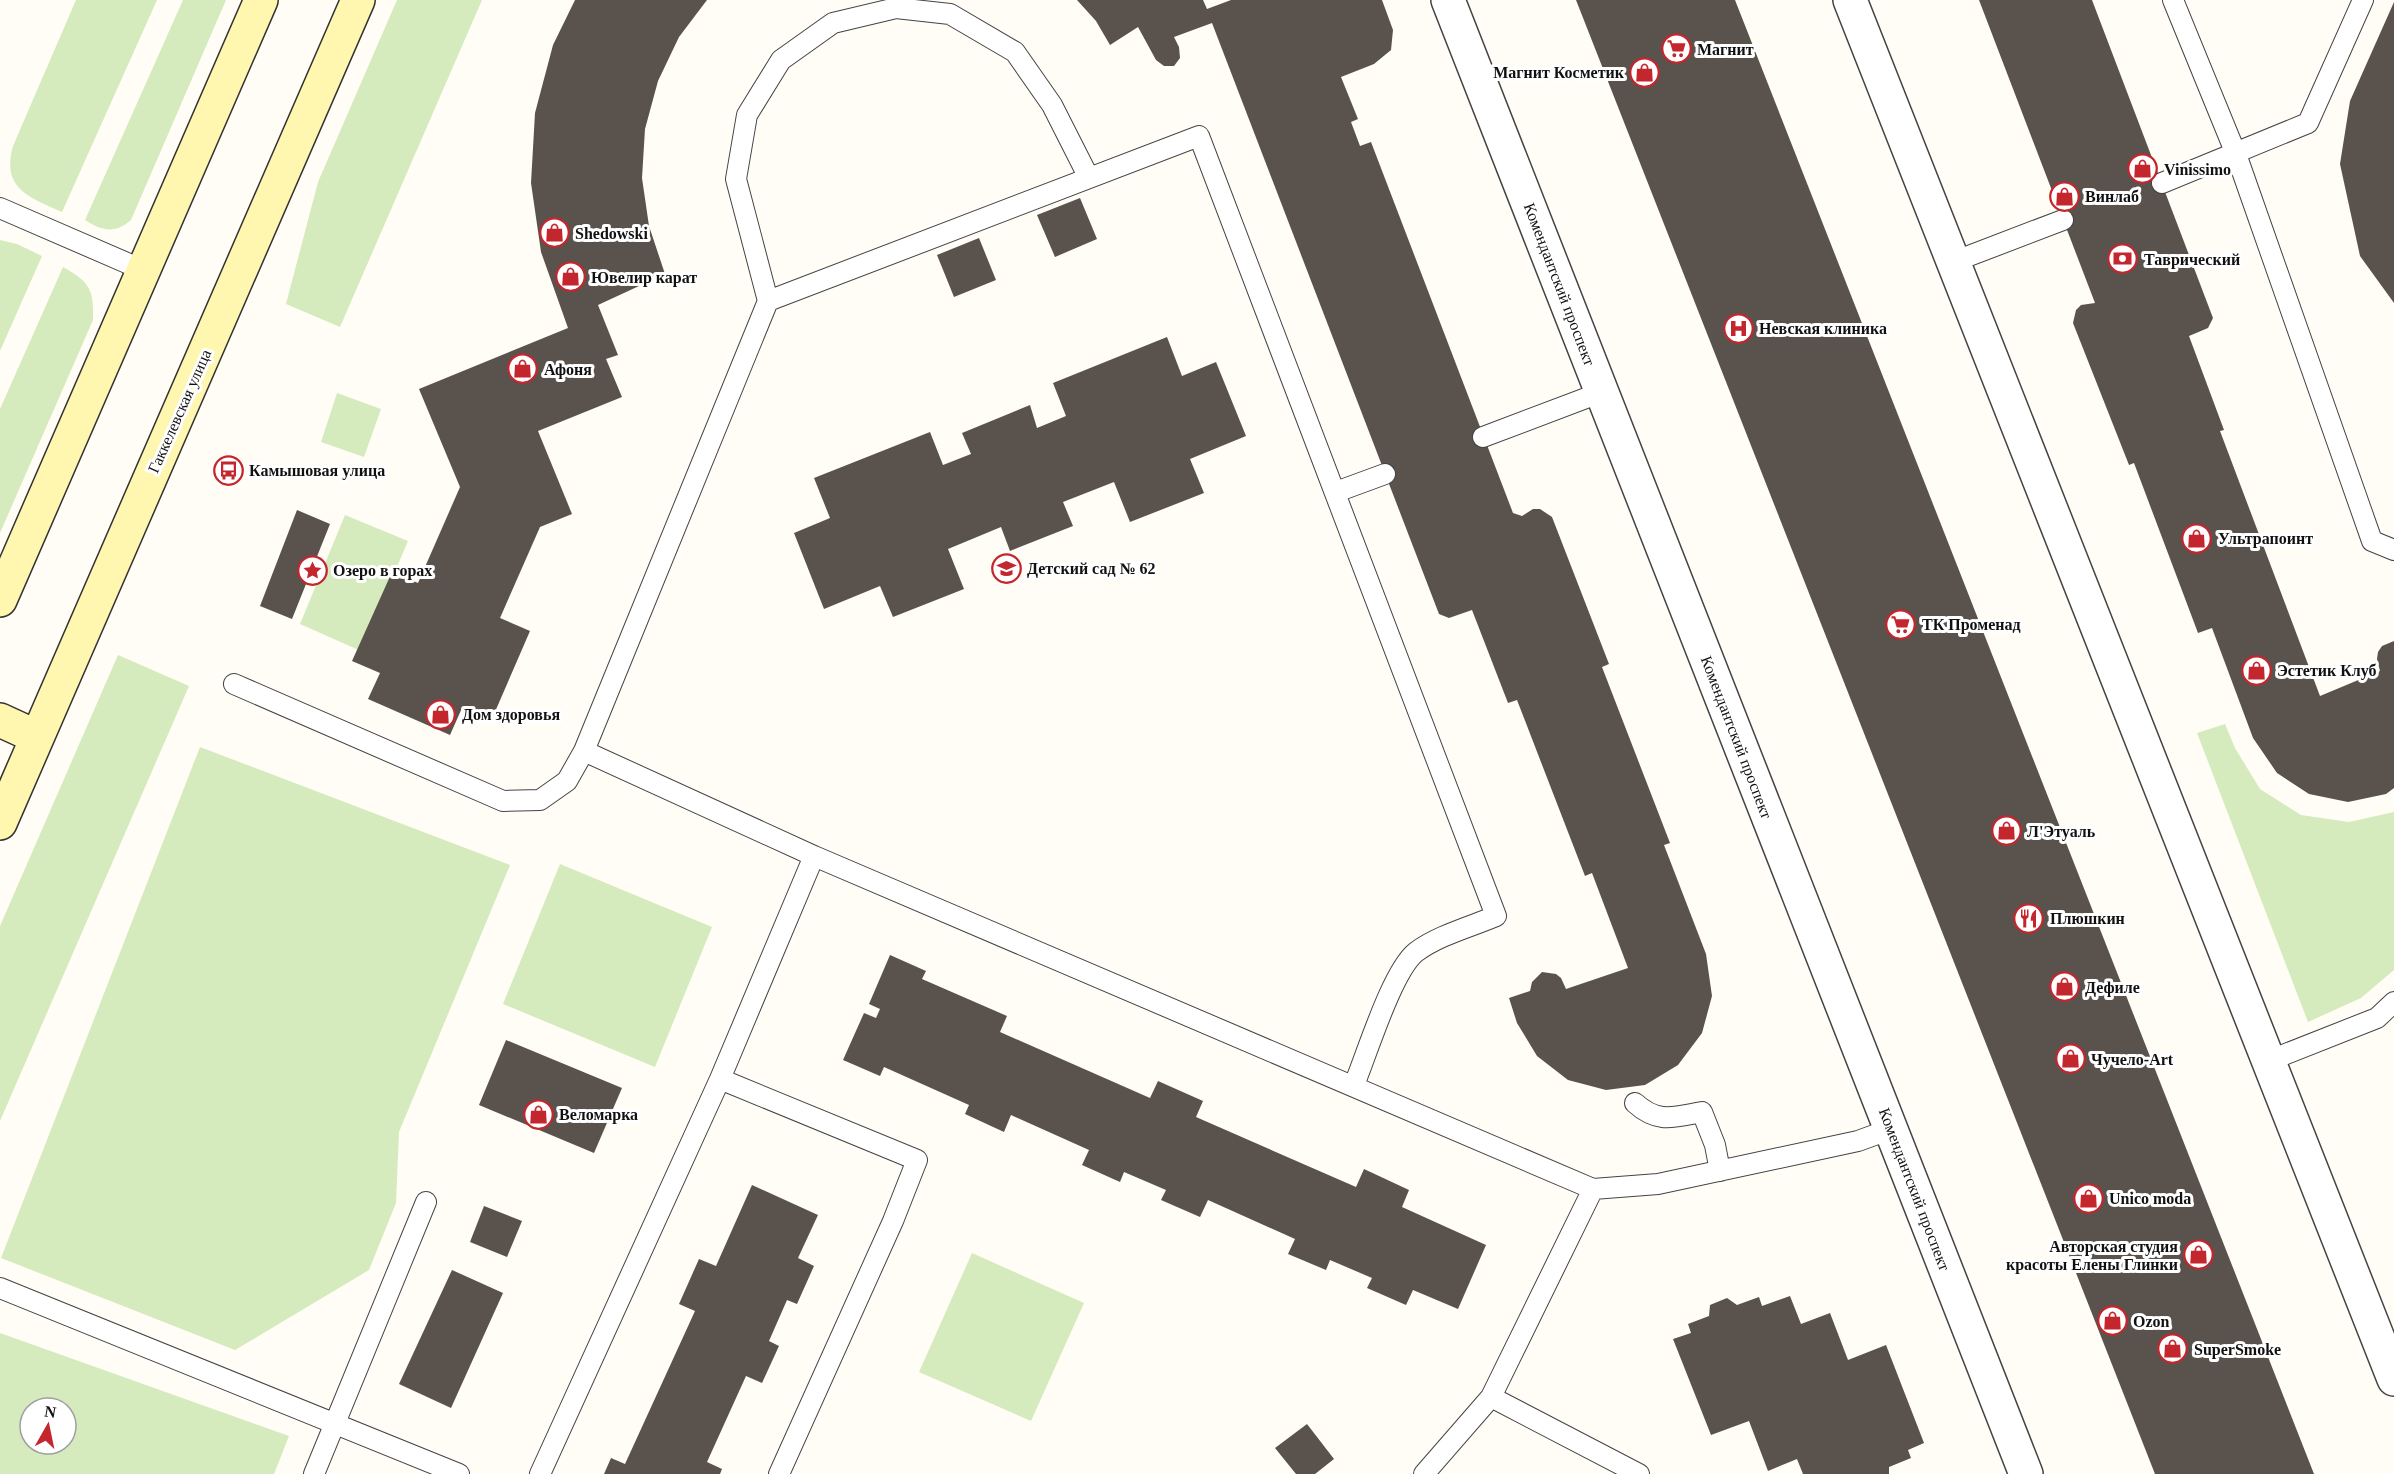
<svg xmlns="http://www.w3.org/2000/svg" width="2394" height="1474" viewBox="0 0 2394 1474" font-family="'Times New Roman',serif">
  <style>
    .green { fill: #d5ebbd; fill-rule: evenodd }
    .building { fill: #5a524d }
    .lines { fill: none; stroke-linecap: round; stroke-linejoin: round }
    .lane-casing { stroke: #444; stroke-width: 22 }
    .street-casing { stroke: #444; stroke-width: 36 }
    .secondary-casing { stroke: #333; stroke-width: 36 }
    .lane { stroke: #fff; stroke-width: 20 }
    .street { stroke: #fff; stroke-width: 33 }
    .secondary { stroke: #fff6b0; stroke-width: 33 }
    .labels { text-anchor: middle; stroke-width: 6; stroke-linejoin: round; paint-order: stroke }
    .poi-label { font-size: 16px; font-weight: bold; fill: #111; stroke: #fff; text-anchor: start }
    .street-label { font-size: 16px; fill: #111; stroke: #fff }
  </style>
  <rect width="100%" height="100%" fill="#fffdf5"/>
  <!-- green -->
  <path class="green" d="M76,0H157L62,212C29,197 1,189 13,146Z
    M183,0H226L131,220C115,234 102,231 85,220Z
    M397,0H482L340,327L286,304L318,182Z
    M0,240L17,244L42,256L0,351Z
    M63,267C90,282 94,290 93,320L0,533V409Z
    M337,393L381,409L364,457L321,442Z
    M345,515L408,541L361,651L300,624Z
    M118,655L189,686L0,1121V926Z
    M2225,724L2235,748L2260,789L2301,815L2349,822L2394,812V970L2361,998L2308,1022L2197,733Z
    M200,747L510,865L399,1132L396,1203L369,1270L235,1350L1,1258Z
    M560,864L712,927L655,1067L503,1004Z
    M972,1253L1084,1303L1031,1421L919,1372Z
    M0,1333L289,1436L274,1474H0ZM30,1408H66V1444H30Z"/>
  <!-- building -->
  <path class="building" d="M575,0H707L679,37L658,81L645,129L642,178L649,226L665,274L598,305L618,355L606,359L622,397L538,431L572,514L540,527L500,618L530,631L491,721L462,708L450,735L368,699L380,673L352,661L392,572L418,583L460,487L419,389L568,328L541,252L531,183L535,113L553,45Z
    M1077,0H1203L1207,9L1231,0H1382L1393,30L1391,50L1374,64L1341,77L1358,119L1351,122L1360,146L1371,142L1513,513L1522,516L1533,509H1540L1552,517L1609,664L1602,667L1670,843L1664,845L1706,954L1712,996L1702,1033L1678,1065L1645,1085L1606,1090L1568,1080L1537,1056L1517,1023L1509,998L1530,991L1532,982L1542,972L1556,974L1561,978L1566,989L1628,968L1592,873L1585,876L1517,700L1508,703L1472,610L1449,618L1439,614L1212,23L1174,37L1179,47L1180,58L1174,66H1164L1156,60L1138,27L1110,45L1096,21Z
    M1576,0H1735L2314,1474H2155Z
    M1979,0H2092L2213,318L2208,328L2189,336L2224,430L2220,431L2320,696L2380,671L2377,659L2378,652L2382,646L2394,641V788L2386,794L2348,802L2309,794L2277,773L2253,738L2212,628L2198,633L2134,463L2129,465L2073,323L2076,310L2081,305L2095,303Z
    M2394,2V303L2360,256L2340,164L2350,101Z
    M1080,198L1097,239L1055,257L1037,215Z
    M979,238L996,280L954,297L937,255Z
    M1167,337L1182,376L1216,362L1246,436L1190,459L1204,493L1130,522L1114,482L1063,502L1073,526L1010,551L1001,527L948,549L964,589L893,617L880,586L824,609L794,533L830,518L814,478L930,432L943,465L971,454L962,433L1030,405L1037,428L1066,416L1053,383Z
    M297,510L330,524L292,619L260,606Z
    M890,955L926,971L922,979L1007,1016L1000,1032L1150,1098L1158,1081L1203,1101L1196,1117L1356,1187L1364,1169L1409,1190L1402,1207L1486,1245L1458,1309L1413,1290L1406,1305L1367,1288L1372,1278L1330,1260L1326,1270L1288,1254L1295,1239L1208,1200L1200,1217L1161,1200L1166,1190L1124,1172L1120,1182L1082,1165L1089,1150L1011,1115L1004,1132L965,1114L969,1105L884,1067L880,1076L843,1060L864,1013L876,1018L880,1009L869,1004Z
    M506,1040L622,1088L594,1153L479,1105Z
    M752,1185L818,1215L798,1258L814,1266L797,1304L787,1300L769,1341L779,1346L762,1383L746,1376L707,1462L722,1469L720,1474H604L611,1458L625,1464L695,1311L679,1304L699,1259L716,1266Z
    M484,1206L522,1221L507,1257L470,1242Z
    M452,1270L503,1293L451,1408L399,1384Z
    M1790,1296L1801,1324L1830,1313L1848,1360L1886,1345L1924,1443L1908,1450L1911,1458L1889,1467V1474H1803L1797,1459L1768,1471L1749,1421L1711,1435L1673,1339L1691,1333L1688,1324L1709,1316L1710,1305L1727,1298L1737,1305L1759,1297L1762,1306Z
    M1307,1424L1334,1459L1315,1474H1296L1275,1448Z"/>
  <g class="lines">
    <defs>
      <path id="lane" d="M2173,0L2236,154L2372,541L2394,550
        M2162,183L2308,123L2363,0
        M0,208L143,270
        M1953,262L2063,220
        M768,301L736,179L747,115L781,60L833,23L896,8L950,14L1015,52L1052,105L1089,178
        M1483,437L1602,392
        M1336,492L1385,474
        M234,684L503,801L540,800L567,781L584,751L768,301L1199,136L1496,916C1470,927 1439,935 1416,952C1392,971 1367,1054 1354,1085
        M584,751L814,856L1593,1189
        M2268,1061L2377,1018L2394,1002
        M720,1079L814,856
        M1635,1103C1658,1124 1674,1117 1702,1112L1715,1145L1720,1171
        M0,1288L459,1474
        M1491,1397L1639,1474
        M314,1474L426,1202
        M540,1474L720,1079L917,1160L893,1221L779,1474
        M1424,1474L1491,1397L1593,1189L1658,1184L1858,1141L1891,1129"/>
      <path id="street" d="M1448,0L2026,1474
        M1850,0L2394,1379"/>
      <path id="secondary" d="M0,600L261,0
        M0,720L37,737
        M0,823L358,0"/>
    </defs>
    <!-- lane casing -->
    <use href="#lane" class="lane-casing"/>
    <!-- street casing -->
    <use href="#street" class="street-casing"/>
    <!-- secondary casing -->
    <use href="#secondary" class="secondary-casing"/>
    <!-- lane -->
    <use href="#lane" class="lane"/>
    <!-- street -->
    <use href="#street" class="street"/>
    <!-- secondary -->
    <use href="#secondary" class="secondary"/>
  </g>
  <!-- icons -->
  <defs>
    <symbol id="supermarket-ring" viewBox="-11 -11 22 22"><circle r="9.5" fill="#fff" stroke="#c4262e" stroke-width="1.5"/><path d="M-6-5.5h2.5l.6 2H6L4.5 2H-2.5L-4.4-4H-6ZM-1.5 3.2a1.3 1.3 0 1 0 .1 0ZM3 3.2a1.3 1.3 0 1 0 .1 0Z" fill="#c4262e"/></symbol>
    <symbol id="shop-ring" viewBox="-11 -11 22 22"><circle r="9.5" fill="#fff" stroke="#c4262e" stroke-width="1.5"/><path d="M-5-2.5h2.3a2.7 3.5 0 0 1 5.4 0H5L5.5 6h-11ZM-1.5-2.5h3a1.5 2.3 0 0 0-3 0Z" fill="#c4262e"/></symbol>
    <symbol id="bank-ring" viewBox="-11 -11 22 22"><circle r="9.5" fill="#fff" stroke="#c4262e" stroke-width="1.5"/><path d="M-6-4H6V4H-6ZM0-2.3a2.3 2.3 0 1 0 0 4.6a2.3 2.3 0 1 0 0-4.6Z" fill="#c4262e"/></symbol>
    <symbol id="hospital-ring" viewBox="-11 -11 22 22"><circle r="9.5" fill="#fff" stroke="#c4262e" stroke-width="1.5"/><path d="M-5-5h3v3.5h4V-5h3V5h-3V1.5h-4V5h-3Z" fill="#c4262e"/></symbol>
    <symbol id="bus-ring" viewBox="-11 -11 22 22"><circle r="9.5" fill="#fff" stroke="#c4262e" stroke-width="1.5"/><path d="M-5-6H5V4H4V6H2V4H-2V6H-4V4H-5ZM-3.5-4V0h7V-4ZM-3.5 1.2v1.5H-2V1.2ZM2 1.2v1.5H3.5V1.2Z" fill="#c4262e"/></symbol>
    <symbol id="school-ring" viewBox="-11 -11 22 22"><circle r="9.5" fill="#fff" stroke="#c4262e" stroke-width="1.5"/><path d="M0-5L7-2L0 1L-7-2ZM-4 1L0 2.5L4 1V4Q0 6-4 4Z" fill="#c4262e"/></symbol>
    <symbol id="sight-ring" viewBox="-11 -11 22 22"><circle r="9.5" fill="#fff" stroke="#c4262e" stroke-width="1.5"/><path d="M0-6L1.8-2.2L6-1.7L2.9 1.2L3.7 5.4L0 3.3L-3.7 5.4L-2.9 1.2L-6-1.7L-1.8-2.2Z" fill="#c4262e"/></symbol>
    <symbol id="restaurant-ring" viewBox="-11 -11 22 22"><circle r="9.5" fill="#fff" stroke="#c4262e" stroke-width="1.5"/><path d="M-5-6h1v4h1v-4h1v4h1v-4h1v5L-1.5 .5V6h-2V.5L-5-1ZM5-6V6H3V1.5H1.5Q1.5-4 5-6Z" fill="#c4262e"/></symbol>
  </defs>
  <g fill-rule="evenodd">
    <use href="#supermarket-ring" x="1660" y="32" width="33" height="33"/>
    <use href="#shop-ring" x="1628" y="56" width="33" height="33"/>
    <use href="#shop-ring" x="2126" y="152" width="33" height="33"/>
    <use href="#shop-ring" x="2048" y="180" width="33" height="33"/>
    <use href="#shop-ring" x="538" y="216" width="33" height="33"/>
    <use href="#bank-ring" x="2106" y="242" width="33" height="33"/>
    <use href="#shop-ring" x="554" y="260" width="33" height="33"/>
    <use href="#hospital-ring" x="1722" y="312" width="33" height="33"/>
    <use href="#shop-ring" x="506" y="352" width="33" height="33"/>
    <use href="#bus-ring" x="212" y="454" width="33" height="33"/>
    <use href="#shop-ring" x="2180" y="522" width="33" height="33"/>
    <use href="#school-ring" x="990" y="552" width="33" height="33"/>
    <use href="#sight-ring" x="296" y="554" width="33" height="33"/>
    <use href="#supermarket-ring" x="1884" y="608" width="33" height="33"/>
    <use href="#shop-ring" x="2240" y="654" width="33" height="33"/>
    <use href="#shop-ring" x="424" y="698" width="33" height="33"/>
    <use href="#shop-ring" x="1990" y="814" width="33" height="33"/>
    <use href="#restaurant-ring" x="2012" y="902" width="33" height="33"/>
    <use href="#shop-ring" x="2048" y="970" width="33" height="33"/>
    <use href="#shop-ring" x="2054" y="1042" width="33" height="33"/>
    <use href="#shop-ring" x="522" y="1098" width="33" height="33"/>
    <use href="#shop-ring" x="2072" y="1182" width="33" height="33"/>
    <use href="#shop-ring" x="2182" y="1238" width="33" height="33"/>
    <use href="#shop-ring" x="2096" y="1304" width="33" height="33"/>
    <use href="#shop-ring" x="2156" y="1332" width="33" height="33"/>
  </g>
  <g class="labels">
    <!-- poi labels -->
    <g class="poi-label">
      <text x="1697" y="55">Магнит</text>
      <text x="1624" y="78" text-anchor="end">Магнит Косметик</text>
      <text x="2164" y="175">Vinissimo</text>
      <text x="2085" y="202">Винлаб</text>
      <text x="575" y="239">Shedowski</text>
      <text x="2144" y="265">Таврический</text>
      <text x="591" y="283">Ювелир карат</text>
      <text x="1759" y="334">Невская клиника</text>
      <text x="544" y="375">Афоня</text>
      <text x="249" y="476">Камышовая улица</text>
      <text x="2218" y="544">Ультрапоинт</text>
      <text x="1027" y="574">Детский сад № 62</text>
      <text x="333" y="576">Озеро в горах</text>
      <text x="1922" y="630">ТК Променад</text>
      <text x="2277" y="676">Эстетик Клуб</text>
      <text x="462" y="720">Дом здоровья</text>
      <text x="2027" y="837">Л'Этуаль</text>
      <text x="2050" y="924">Плюшкин</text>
      <text x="2085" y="993">Дефиле</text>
      <text x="2091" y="1065">Чучело-Art</text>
      <text x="559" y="1120">Веломарка</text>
      <text x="2109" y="1204">Unico moda</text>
      <text x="2178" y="1252" text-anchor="end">Авторская студия<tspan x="2178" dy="18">красоты Елены Глинки</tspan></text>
      <text x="2133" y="1327">Ozon</text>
      <text x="2194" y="1355">SuperSmoke</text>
    </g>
    <!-- street labels -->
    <g class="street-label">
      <text transform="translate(1560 284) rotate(69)" y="6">Комендантский проспект</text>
      <text transform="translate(179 411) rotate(-66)" y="6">Гаккелевская улица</text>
      <text transform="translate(1737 737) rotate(69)" y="6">Комендантский проспект</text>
      <text transform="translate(1915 1189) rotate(69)" y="6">Комендантский проспект</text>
    </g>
  </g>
  <!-- north arrow -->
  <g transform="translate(48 1426) rotate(9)"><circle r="28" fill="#ffffff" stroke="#a0a0a0" stroke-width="1.5"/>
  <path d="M0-4.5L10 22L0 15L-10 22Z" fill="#c4262e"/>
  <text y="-9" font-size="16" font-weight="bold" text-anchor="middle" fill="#111111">N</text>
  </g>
</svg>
